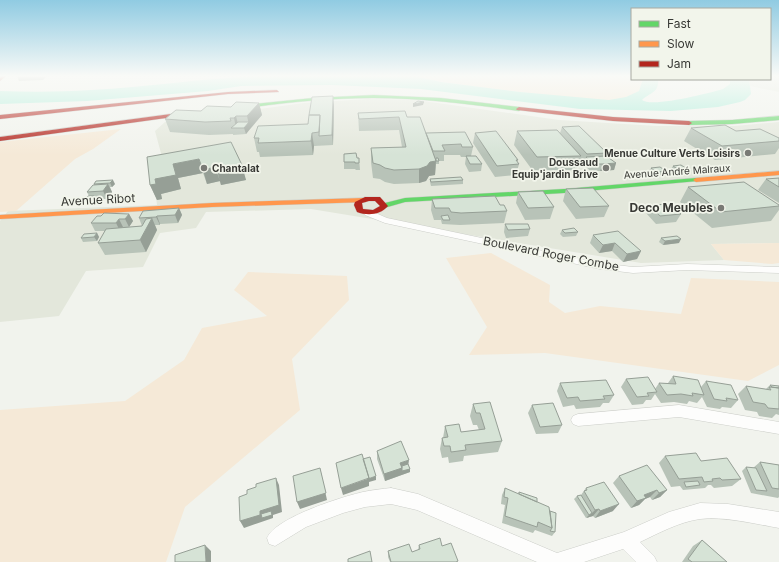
<svg xmlns="http://www.w3.org/2000/svg" width="779" height="562" viewBox="0 0 779 562" font-family="Inter,sans-serif">
  <style>
    .built { fill: #e3e7db }
    .green { fill: #f5e9d7 }
    .water { fill: #acedd9 }
    .lines { fill: none; stroke-linecap: round; stroke-linejoin: round }
    .street-casing { stroke: #cccec9; stroke-width: 1 }
    .fast-casing { stroke: #cccec9; stroke-width: 1 }
    .slow-casing { stroke: #cccec9; stroke-width: 1 }
    .jam-casing { stroke: #cccec9; stroke-width: 1 }
    .street { fill: #fdfdfc; fill-rule: evenodd }
    .fast { fill: #63d668; fill-rule: evenodd }
    .slow { fill: #ff974d; fill-rule: evenodd }
    .jam { fill: #b3261e; fill-rule: evenodd }
    .wall { fill: #b8c3b8 }
    .shaded-wall { fill: #969f96 }
    .building { fill: #d6e3d6; stroke: #969f96 }
    .poi-dot { fill: #797a75; stroke: #f2f5eb; stroke-width: 1.5 }
    .labels { text-anchor: middle; stroke-width: 3.5; stroke-linejoin: round; paint-order: stroke }
    .far-poi-label { font-size: 10px; font-weight: bold; fill: #383935; stroke: #f2f5eb; text-anchor: end }
    .far-street-label { font-size: 10px; fill: #383935; stroke: #f2f5eb }
    .street-label { font-size: 12px; fill: #383935; stroke: #f2f5eb }
    .poi-label { font-size: 12px; font-weight: bold; fill: #383935; stroke: #f2f5eb; text-anchor: end }
  </style>
  <rect width="100%" height="100%" fill="#f1f3ed"/>
  <!-- built -->
  <path class="built" d="M770,76H779V92L750,86L749,79H770Z
    M368,99L416,100L559,120L657,126H735L779,122V243L711,244L724,260L641,263L311,209L206,212L196,228L160,233L143,267L86,271L59,316L0,322V221L8,211L157,205L153,171L165,168L155,131L165,122L304,103Z"/>
  <!-- green -->
  <path class="green" d="M414,76H632V79H643C644,94 626,98 614,100C590,102 563,97 538,94C497,89 455,85 414,76Z
    M121,129L93,149L75,159L16,211L0,212V142Z
    M779,243V263L772,264L724,260L711,244Z
    M491,253L550,285L549,302L565,313L600,306L681,314L691,278L779,282V365L748,381L545,353L469,355L487,327L446,258Z
    M248,272L347,276L349,300L292,359L300,410L185,507L166,562H0V410L125,401L184,360L202,328L267,316L234,290Z"/>
  <!-- water -->
  <path class="water" d="M261,76H414L441,82L520,92L609,100L626,97L639,91L643,79H660L658,80C659,93 649,93 642,100C652,108 709,93 723,89L730,84V79H749L751,94L745,100L740,102L718,107L671,111L580,109L421,89L332,85L241,86L208,91L87,101L0,104V91C30,92 61,92 91,90C148,87 204,78 261,76Z"/>
  <g class="lines">
    <defs>
      <path id="street" d="M365,211H371L387,218L600,263L633,267L687,264L779,267V273L687,270L633,273L600,269L385,223L365,215L364,213Z
        M679,405L779,422V434L679,417L578,426L573,424L571,420L573,416L578,414Z
        M391,488L418,494L557,553L624,532L669,512L700,503L728,504L779,512V528C756,524 723,516 700,519C679,522 659,533 640,542L654,556L657,562H636L623,549L584,562H537L417,510L391,504L365,507L343,513L306,527L275,546L269,544L267,538C275,518 341,497 363,492C372,490 382,489 391,488Z"/>
      <path id="fast" d="M374,95L441,98L519,107L522,109L519,111C470,104 422,98 373,98C326,98 279,103 233,110L230,108L233,106L313,98Z
        M779,116V120L732,124L689,125L686,123L689,121L732,120Z
        M696,178L698,179V181L564,193L405,202L384,208L380,206L381,204L405,198L564,189Z"/>
      <path id="slow" d="M779,171V175L696,182L693,180L696,178Z
        M363,198L367,200L366,202L212,207L0,219V215L212,203Z"/>
      <path id="jam" d="M1,76H6L0,81V78Z
        M277,90L279,92L228,94L0,119V115L228,92Z
        M519,107L613,117L689,121L692,123L689,125L613,121L517,110L516,109Z
        M193,111L195,112V114L0,141V137Z
        M365,197H380L388,206C380,215 368,216 357,212L354,205L355,202ZM369,201H375L380,206L373,210L363,209L362,203Z"/>
    </defs>
    <!-- street casing -->
    <use href="#street" class="street-casing"/>
    <!-- fast casing -->
    <use href="#fast" class="fast-casing"/>
    <!-- slow casing -->
    <use href="#slow" class="slow-casing"/>
    <!-- jam casing -->
    <use href="#jam" class="jam-casing"/>
    <!-- street -->
    <use href="#street" class="street"/>
    <!-- fast -->
    <use href="#fast" class="fast"/>
    <!-- slow -->
    <use href="#slow" class="slow"/>
    <!-- jam -->
    <use href="#jam" class="jam"/>
  </g>
  <!-- wall -->
  <path class="wall" d="M259,103L262,115L246,134L233,135V134L209,135L170,132L165,119L201,111Z
    M334,105L333,145L314,146L313,155L260,157L259,152H257L254,138L308,124Z
    M358,113L407,117L426,133L473,147L471,156L482,164L481,171L469,172L465,164L466,157H461L460,155H444V161H439V164H436L435,175L429,176L426,181L419,183L394,184L385,182L380,179L373,178L371,162V148L402,147L399,130L359,131Z
    M562,127L607,153L606,156L616,163L614,170L600,171H590L580,159L576,170L533,171L514,145L517,131L560,133Z
    M691,128L779,138V148L775,154L715,160L684,141Z
    M475,133L518,160L517,162L519,164L516,175L495,177L473,143Z
    M231,142L246,180L221,185L220,181L207,184L203,173L178,178L181,189L161,194L162,199L157,200L150,185Z
    M357,158H359L360,170H356L355,169H344V162Z
    M673,166L690,171L688,175H680L671,169Z
    M651,168L666,171L664,175L654,176L649,171Z
    M779,178V203L758,190L766,179Z
    M430,179L463,180V184L431,186L430,182Z
    M96,181L115,184L112,187H110L112,192L107,199H96L94,202H88L86,198L89,196L87,192L94,185V184Z
    M688,187L779,205V210L771,221L712,228L680,202Z
    M566,189L609,206L604,217L576,219L563,201Z
    M518,192L554,207L550,219L525,220L516,203Z
    M432,199L500,205L507,211L504,223L460,225L442,224L441,220H434L431,210Z
    M650,205L681,214L676,222L656,224L646,213Z
    M179,208L182,215L178,223L160,224V225H155L157,230L146,252L105,255L98,243L105,231H95L91,223L129,214L133,221L129,227L142,226L139,218Z
    M505,224L530,229L528,236L506,238L504,232Z
    M562,230L578,232L576,236L563,237L560,234Z
    M97,233L99,237L97,241L83,242L81,238Z
    M593,235L641,251L637,259L623,262L612,251L599,253L590,243Z
    M661,238L679,243L663,245L659,242Z
    M673,376L701,387L706,381L738,400L731,408L722,407L720,409L707,407L702,397L697,403L689,401L687,404L674,402L661,403L655,394L651,400H646L643,404L632,405L621,387L626,379L655,389L659,383H668Z
    M560,383L614,395L609,403H603L600,407L576,409L574,405L563,407L557,391Z
    M770,385L779,386V415L776,414L772,418L759,416L757,412L745,410L738,394L746,386L766,389Z
    M473,404L502,441L498,452L464,456L463,461L449,463L448,457L442,458L440,449L442,438H443L445,426L461,432L479,430L477,425H473L470,416Z
    M532,405L562,425L558,433L536,434L528,413Z
    M377,451L408,464L410,469V472L385,481L377,459Z
    M665,456L701,461L741,479L732,486L714,488L711,485H708L705,488L683,490L680,486L671,487L659,463Z
    M760,462L779,465V497L778,498L751,493L742,471L746,467L753,468Z
    M619,476L667,490L660,497L652,500L650,497L645,499L639,505L631,508L613,483Z
    M505,488L518,494L519,492L537,502L550,511L555,532L552,536L535,530L533,533L502,523L505,505L501,504L502,495Z
    M586,488L613,511L595,518L593,516L586,518L574,499L577,496L581,495Z
    M702,540L727,562H682L693,546Z
    M419,545L442,546L458,561L457,562H390L388,557V551L412,552L418,550Z"/>
  <!-- shaded-wall -->
  <path class="shaded-wall" d="M17,76H47L43,80L19,81Z
    M333,96L334,105L333,145L332,135Z
    M424,102L423,105L413,107V104Z
    M259,103L262,115L250,129L247,116Z
    M236,116L239,128H236L234,118Z
    M249,122L250,129L246,134L244,128Z
    M312,133L314,146L313,155L311,141Z
    M199,159L203,173L178,178L181,189L161,194L162,199L157,200L150,185L155,179L173,164Z
    M436,161L435,175L429,176L426,181L419,183V169L430,162Z
    M616,163L614,170L600,171L603,164Z
    M242,165L246,180L221,185L217,170Z
    M215,167L220,181L207,184L203,170Z
    M113,180L115,184L112,187L110,183Z
    M108,184L112,192L107,199L103,191Z
    M94,196L96,200L94,202L92,198Z
    M179,208L182,215L178,223L175,215Z
    M129,214L133,221L129,227L125,219Z
    M157,216L160,224V225L156,217Z
    M152,218L157,230L146,252L140,240Z
    M119,219L123,227L120,231L116,223Z
    M97,233L99,237L97,241L94,237Z
    M681,239L679,243L663,245L665,241Z
    M615,243L612,251L599,253L603,245Z
    M641,251L637,259L623,262L627,254Z
    M409,460L408,467L410,469V472L385,481L384,474L400,463Z
    M320,468L327,500L300,509L297,502Z
    M376,476V480L369,482V486L343,495L341,488Z
    M276,478L279,485L282,512L273,515V518L244,528L240,521L260,511Z
    M657,490L650,497L645,499L639,505L631,508L637,501L644,495Z
    M667,490L660,497L652,500L659,493Z
    M619,504L613,511L595,518L600,511Z
    M599,509L593,516L586,518L589,515L592,513L595,510Z
    M205,545L211,551V562H206Z"/>
  <!-- building -->
  <path class="building" d="M333,96L332,135L319,136L320,115H309L312,97Z
    M418,101L424,102L413,104Z
    M236,102L259,103L247,116H236L234,118H230L231,121L205,122L165,119L176,110L201,111L207,106L231,107Z
    M405,111L407,117H420L436,161L430,162L427,166L419,169L394,170L385,168L380,165L373,163L371,148L406,147L399,117L359,119L358,113Z
    M309,115H320L319,132L312,133L311,141L258,143L259,138H254L258,126L308,124Z
    M238,122H249L244,128H231Z
    M725,125L736,131L760,129L779,138V141L722,146L691,128Z
    M579,126L607,153L587,154L562,127Z
    M557,130L581,156L537,157L517,131Z
    M496,131L518,160H516L519,164L497,166L475,133Z
    M465,132L473,147H462L461,144L442,145L445,151H433L426,133Z
    M231,142L242,165L217,170L215,167L203,170L199,159L173,164L176,175L155,179L156,184L150,185L147,157Z
    M356,153L357,158H359V163H355V162H344V154Z
    M466,156H476L482,164H470Z
    M606,156L616,163L603,164H592L586,157Z
    M436,158H438L439,161H436Z
    M681,165L690,171L682,172L673,166Z
    M660,167L666,171L656,172L651,168Z
    M461,177L463,180L431,182L430,179Z
    M779,178V187L766,179Z
    M113,180L110,183L94,184L96,181Z
    M744,182L779,205V206L721,212L688,187Z
    M108,184L103,191L87,192L93,185Z
    M593,188L609,206L580,207L566,189Z
    M543,191L554,207L528,208L518,192Z
    M88,196H94L92,198H86Z
    M495,196L500,205H504L507,211L461,213L451,212L449,208H435L432,199Z
    M670,204L681,214L660,216L650,205Z
    M179,208L175,215L157,216L156,217L139,218L143,211Z
    M104,213L129,214L125,219H119L116,223H91L97,216H101Z
    M448,215L450,220H443L441,216Z
    M152,218L140,240L98,243L106,229L142,226L146,219Z
    M505,224H528L530,229L508,230Z
    M574,228L578,232L565,233L562,230Z
    M618,231L641,251L627,254L615,243L603,245L593,235Z
    M97,233L94,237L81,238L84,234Z
    M677,236L681,239L665,241L661,238Z
    M673,376L698,380L704,395L692,393L693,396L681,394L667,395L659,383L676,384Z
    M648,377L657,392L647,393L649,396L637,397L626,379Z
    M606,380L614,395L603,396L605,399L580,401L578,397L567,398L560,383Z
    M706,381L731,385L738,400L726,398L727,401L714,399Z
    M770,385L779,386V388L772,387Z
    M746,386L771,390L769,387L779,388V409L768,408L765,404L753,402Z
    M490,402L502,441L465,445L466,450L451,452L450,446H444L442,438L448,437L445,426L459,424L461,432L485,429L480,413H476L473,404Z
    M553,403L562,425L540,427L532,405Z
    M401,441L409,460L400,463L402,468L384,474L377,451Z
    M696,453L701,461L727,458L741,479L722,480L720,478L712,479L713,481L704,482L702,477L679,479L665,456Z
    M362,454L369,478L341,488L336,463Z
    M370,457L376,476L368,479L369,478L363,459Z
    M760,462L779,465V489L772,488Z
    M408,464L410,469L402,471V466Z
    M647,465L667,490L659,493L657,490L644,495L646,498L637,501L619,476Z
    M746,467L756,468L767,491L756,490Z
    M320,468L326,493L297,502L293,476Z
    M276,478L279,505L260,511V515L240,521L239,497L247,494V490L256,487V484Z
    M698,481L700,485L686,487L684,482Z
    M604,482L619,504L600,511L599,509L595,510L584,491L587,490L586,488Z
    M505,488L549,507L552,528L538,522L537,527L505,516L508,498L504,497Z
    M519,492L537,498V502L519,494Z
    M581,495L592,513L589,515L577,496Z
    M271,511L272,515L262,518L261,514Z
    M550,511L556,513L555,532L550,531L552,528Z
    M440,538L442,546L451,543L458,561L456,562H391L388,551L409,544L412,552L420,549L419,545Z
    M702,540L727,562H692L688,559Z
    M205,545L206,562H175V555Z
    M370,551L372,562H348V559Z"/>
  <!-- sky -->
  <linearGradient id="sky" x2="0" y2="1"><stop stop-color="#90cbe2"/><stop offset="0.49" stop-color="#f9faf7"/><stop offset="1" stop-color="#f9faf7" stop-opacity="0"/></linearGradient>
  <rect width="779" height="155" fill="url(#sky)"/>
  <!-- markers -->
  <g class="poi-dot">
    <circle cx="748" cy="153" r="4"/>
    <circle cx="204" cy="168" r="4"/>
    <circle cx="606" cy="168" r="4"/>
    <circle cx="721" cy="208" r="4"/>
  </g>
  <g class="labels">
    <!-- far-poi labels -->
    <g class="far-poi-label">
      <text x="740" y="157">Menue Culture Verts Loisirs</text>
      <text x="598" y="166">Doussaud<tspan x="598" dy="12">Equip'jardin Brive</tspan></text>
      <text x="212" y="172" text-anchor="start">Chantalat</text>
    </g>
    <!-- far-street labels -->
    <g class="far-street-label">
      <text transform="translate(677 171) rotate(-4)" y="4">Avenue André Malraux</text>
    </g>
    <!-- street labels -->
    <g class="street-label">
      <text transform="translate(98 200) rotate(-3)" y="4">Avenue Ribot</text>
      <text transform="translate(551 254) rotate(11)" y="4">Boulevard Roger Combe</text>
    </g>
    <!-- poi labels -->
    <g class="poi-label">
      <text x="713" y="212">Deco Meubles</text>
    </g>
  </g>
  <!-- legend -->
  <rect x="631" y="8" width="140" height="72" fill="#f2f5eb" stroke="#a8aaa2"/>
  <rect x="639" y="21" width="20" height="6" fill="#63d668" stroke="#a8aaa2"/>
  <text x="667" y="28" font-size="12" fill="#383935">Fast</text>
  <rect x="639" y="41" width="20" height="6" fill="#ff974d" stroke="#a8aaa2"/>
  <text x="667" y="48" font-size="12" fill="#383935">Slow</text>
  <rect x="639" y="61" width="20" height="6" fill="#b3261e" stroke="#a8aaa2"/>
  <text x="667" y="68" font-size="12" fill="#383935">Jam</text>
</svg>
